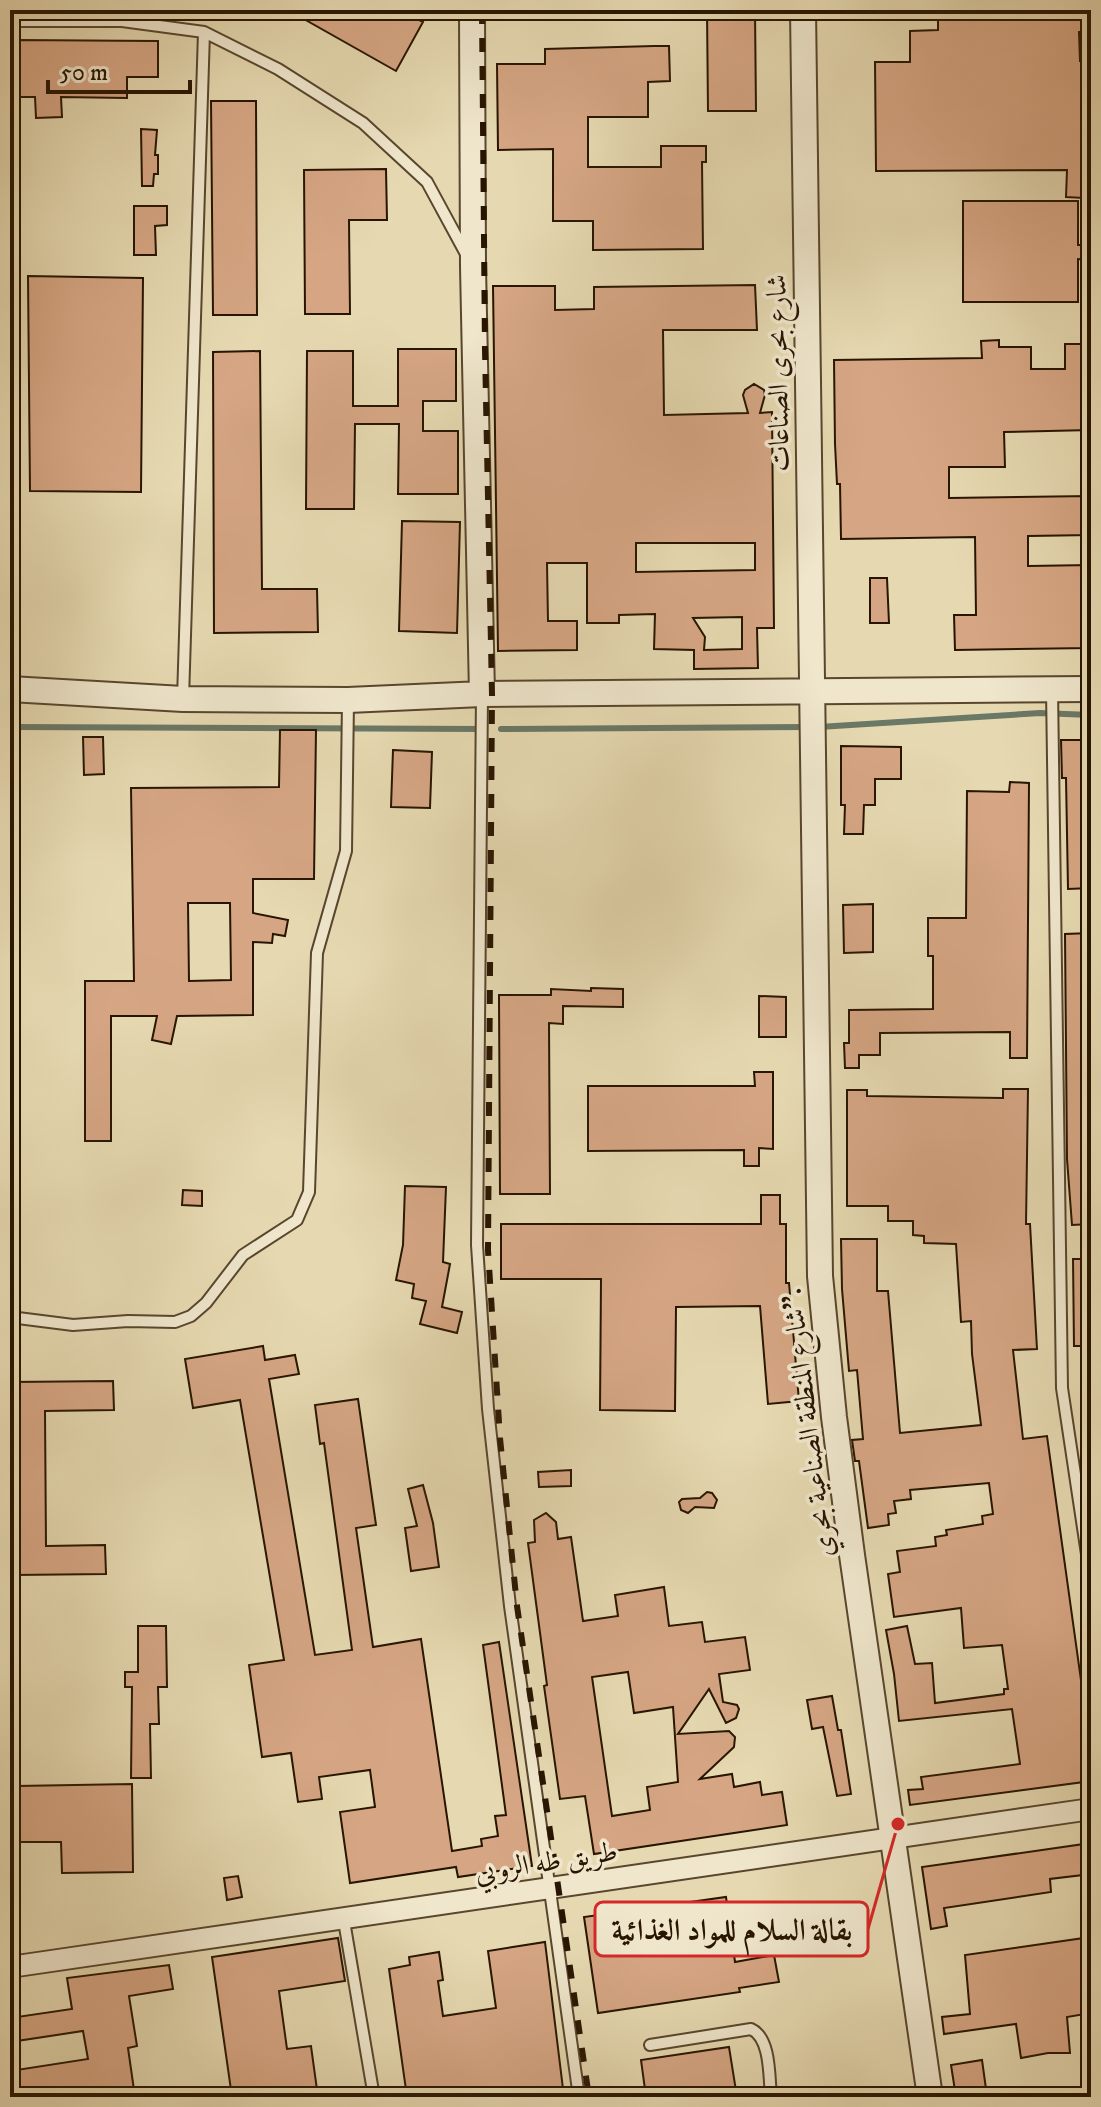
<svg xmlns="http://www.w3.org/2000/svg" width="1101" height="2107" viewBox="0 0 1101 2107" font-family="'IM FELL DW Pica',Amiri,serif">
  <style>
    .lines { fill: none; stroke-linecap: round; stroke-linejoin: round }
    .stream { stroke: #6a7866; stroke-width: 6 }
    .building { fill: #d6a684; stroke: #281501; stroke-width: 2; fill-rule: evenodd }
    .service-casing { stroke: #58462d; stroke-width: 14 }
    .minor-casing { stroke: #58462d; stroke-width: 24 }
    .tertiary-casing { stroke: #58462d; stroke-width: 28 }
    .service { stroke: #efe6cc; stroke-width: 10 }
    .minor { stroke: #efe6cc; stroke-width: 20 }
    .tertiary { stroke: #efe6cc; stroke-width: 24 }
    .rail { stroke: #281501; stroke-width: 6; stroke-dasharray: 14 14; stroke-linecap: butt }
    .labels { text-anchor: middle; stroke-width: 7; stroke-linejoin: round; paint-order: stroke }
    .street-label { font-size: 28px; fill: #281501; stroke: #efe6cc }
    .leader { fill: none; stroke: #d62828; stroke-width: 3 }
    .callout-dot { fill: #d62828; stroke: #efe6cc; stroke-width: 3 }
    .callout { fill: #efe6cc; stroke: #d62828; stroke-width: 3 }
    .callout-label { font-size: 30px; text-anchor: middle; font-weight: bold; fill: #281501 }
  </style>
  <rect width="100%" height="100%" fill="#e6d9b1"/>
  <filter id="stains"><feTurbulence type="fractalNoise" baseFrequency=".0025" numOctaves="4"/><feColorMatrix values="0 0 0 0 .2 0 0 0 0 .09 0 0 0 0 .02 0 0 0 .5 -.17"/></filter>
  <radialGradient id="worn" r=".72"><stop offset=".6" stop-color="#630" stop-opacity="0"/><stop offset="1" stop-color="#630" stop-opacity=".3"/></radialGradient>
  <g class="lines">
    <!-- stream -->
    <path class="stream" d="M10,727L484,729
      M819,727L1040,713L1091,715
      M501,729L808,727"/>
  </g>
  <!-- building -->
  <path class="building" d="M288,10H401L423,22L396,71Z
    M707,10H755L756,111H708Z
    M938,10H1089L1090,32H1079L1080,61H1091V170H1084V198L1066,197L1067,170L876,171L875,62H910V31L938,30Z
    M17,40L158,41V77H127V98L61,97L62,117L36,118L35,97H17Z
    M654,46H669L670,81L648,82V117H588V167H661V146H706V162H702L703,249L593,250V221H553V149L498,150L497,64H545V49Z
    M211,101H256L257,315H213Z
    M141,129L157,130L155,155H158V174H154L153,186H142Z
    M386,169L387,220H349L350,314H305L304,170Z
    M963,201H1078V245H1091V260L1078,259V302H963Z
    M134,206H167V225L155,226L156,255H134Z
    M28,276L143,278L141,492L30,491Z
    M755,285L757,330H663L664,415L748,413L743,395L745,390L754,384L764,390L765,395L760,413L772,412L774,628H757L758,668L694,669V650L654,649L655,614L619,615V623H587V563H547L548,621H577V650L498,651L493,286H555V310L594,309V287ZM636,543H755V570L636,572ZM742,617V649L704,650L705,637L693,618Z
    M999,340V347H1031V369H1065V344H1091V430L1004,432L1005,467H949V498L1091,496V535L1028,536V566L1091,565V648L955,650L954,615H976L975,537L841,539L840,484H837L835,444L834,360L982,358L981,341Z
    M398,349H456V401H423V431H458V494H398L399,424H355L354,509H306L307,351H353V406H398Z
    M260,351L262,589H317L318,632L214,633L213,352Z
    M402,521L460,522L457,633L399,631Z
    M870,578H887L889,623H870Z
    M280,730H316L314,879H253V913L288,920L285,936L273,934L272,943L253,942V1015L177,1016L171,1044L152,1040L157,1016H111V1141H85V981H134L131,788L279,787ZM188,903H230L231,980L189,981Z
    M83,737H103L104,774L84,775Z
    M1061,740H1091V888L1068,889L1066,778H1062Z
    M841,746L901,747V779H875V805H864L863,834H844L845,805H841Z
    M393,750L432,752L430,808L391,807Z
    M1010,782L1029,783L1027,1058H1010V1032L880,1033V1055H859V1068H845L844,1043H849V1010L933,1009V956H928V918H966L967,791L1009,792Z
    M873,904V952L844,953L843,905Z
    M1091,933V1224L1072,1225L1067,1159L1065,934Z
    M591,988L623,989V1007L563,1006V1024L549,1023L550,1194H500L499,995H551V989L591,991Z
    M759,996L786,997V1037H759Z
    M754,1072H773V1149L759,1148V1166H744V1150L588,1151V1086H755Z
    M1003,1089H1028L1026,1224H1030L1037,1349L1013,1350L1023,1439L1047,1436L1091,1752V1781L910,1805L908,1790L923,1789L921,1777L1020,1764L1012,1709L899,1721L894,1674L886,1630L907,1626L915,1664L932,1663L935,1703L1004,1694V1689H1008L1002,1645L964,1648L961,1608L894,1617L888,1574L900,1572L897,1551L936,1546L935,1537L947,1535L946,1530L983,1524L982,1516L993,1514L989,1483L910,1490L911,1499L894,1501L896,1513L888,1514L889,1525L868,1528L859,1461H855L852,1440L863,1439L857,1370L849,1371L842,1289L841,1239H877V1291H888L900,1433L981,1425L972,1354L971,1321L961,1322L956,1244L924,1243V1236L913,1235V1221H888V1206H847V1090H867V1096L1003,1098Z
    M405,1186L446,1187L443,1262L450,1264L442,1307L462,1312L457,1333L420,1324L426,1301L412,1298L414,1284L396,1280L403,1245Z
    M183,1190L202,1191V1206L182,1205Z
    M761,1195H780V1224H786V1283H789L799,1401L768,1404L760,1306L676,1307L675,1411L600,1410L601,1279H501V1224H761Z
    M1073,1259H1091V1346H1074Z
    M263,1346L265,1360L295,1355L299,1374L269,1379L315,1655L352,1650L324,1443L320,1444L315,1405L358,1399L376,1525L356,1528L373,1647L421,1639L452,1851L482,1846L481,1839L498,1836L495,1816L506,1815L483,1645L499,1642L532,1866L458,1877L456,1867L350,1883L340,1812L375,1807L370,1770L319,1777L322,1799L298,1802L291,1753L262,1757L249,1665L284,1660L240,1400L193,1408L185,1359Z
    M113,1381L114,1410L45,1411L46,1546L105,1545L106,1574L14,1575V1535H18L17,1487H12L11,1472H17L16,1423H12L11,1382Z
    M571,1470V1486L539,1487L538,1472Z
    M423,1485L433,1523L439,1567L411,1571L405,1528L417,1526L408,1489Z
    M707,1492L712,1493L717,1500L714,1508L695,1507L688,1513L681,1510L679,1502L682,1499L700,1498Z
    M546,1513L556,1522L558,1539L571,1537L583,1621L618,1616L615,1595L664,1587L669,1626L702,1622L705,1642L745,1637L750,1670L719,1674L723,1702L737,1705L739,1709L736,1718L726,1723L709,1689L678,1734L729,1731L735,1737L734,1747L700,1779L732,1774L734,1787L760,1782L762,1795L782,1792L787,1825L594,1854L585,1796L560,1799L544,1686L547,1685L528,1543L535,1542L534,1520ZM628,1672L634,1713L673,1707L678,1782L647,1787L650,1810L612,1816L592,1677Z
    M138,1626H166L167,1687H158L159,1724H150L151,1778H131L132,1687H125V1672H138Z
    M832,1696L838,1730H841L851,1794L837,1796L823,1727L812,1729L807,1700Z
    M132,1784L133,1872L62,1873L61,1842H18L17,1786Z
    M1091,1843V1874L1050,1879L1051,1892L944,1908L947,1926L931,1929L922,1867Z
    M238,1876L242,1897L227,1900L224,1878Z
    M726,1897L735,1962L774,1955L779,1982L739,1988L740,1992L598,2013L584,1917Z
    M1091,1937V2013L1067,2017L1070,2053H1048L1021,2058L1016,2024L944,2034L942,2017L970,2014L965,1955Z
    M338,1938L345,1981L279,1991L287,2049L311,2046L318,2097H232L212,1957Z
    M545,1942L564,2097H407L389,1969L410,1965L409,1957L439,1952L443,1980L438,1981L443,2016L496,2008L488,1951Z
    M169,1965L173,1989L129,1996L137,2046L128,2048L135,2097H10V2071L88,2059L83,2031L10,2042V2018L72,2009L67,1978Z
    M729,2047L737,2097H646L641,2060Z
    M982,2060L987,2096L956,2097L951,2065Z"/>
  <g class="lines">
    <defs>
      <path id="service" d="M10,21H122L204,32L278,69L363,123L427,182L466,254
        M1052,689L1062,1388L1091,1581
        M482,694L477,1245L488,1409L510,1606L579,2097
        M183,699L204,32
        M10,1317L73,1325L128,1321L175,1322L191,1316L206,1303L243,1255L297,1220L309,1192L317,953L346,851L348,701
        M344,1921L374,2097
        M650,2045L751,2029C771,2038 769,2077 771,2097"/>
      <path id="minor" d="M10,1967C371,1916 731,1862 1091,1809"/>
      <path id="tertiary" d="M472,10L473,267L482,694
        M803,10L820,1276L834,1417L852,1555L930,2097
        M10,689L183,699L348,700L482,694L1091,689"/>
    </defs>
    <!-- service casing -->
    <use href="#service" class="service-casing"/>
    <!-- minor casing -->
    <use href="#minor" class="minor-casing"/>
    <!-- tertiary casing -->
    <use href="#tertiary" class="tertiary-casing"/>
    <!-- service -->
    <use href="#service" class="service"/>
    <!-- minor -->
    <use href="#minor" class="minor"/>
    <!-- tertiary -->
    <use href="#tertiary" class="tertiary"/>
    <!-- rail -->
    <path class="rail" d="M482,10L485,350L492,694L488,1250L500,1438L517,1606L589,2097"/>
  </g>
  <g class="labels">
    <!-- street labels -->
    <g class="street-label">
      <text transform="translate(777 373) rotate(-91)" y="10">شارع بحرى الصناعات</text>
      <text transform="translate(807 1423) rotate(-97)" y="10">شارع المنطقة الصناعية بحري".</text>
      <text transform="translate(546 1861) rotate(-9)" y="10">طريق طه الروبي</text>
    </g>
  </g>
  <!-- callouts -->
  <path class="leader" d="M898 1824L868 1929"/>
  <circle class="callout-dot" cx="898" cy="1824" r="8"/>
  <rect class="callout" x="595" y="1902" width="273" height="54" rx="8"/>
  <g class="callout-label">
    <text x="732" y="1940">بقالة السلام للمواد الغذائية</text>
  </g>
  <!-- margin -->
  <rect width="1101" height="2107" fill="none" stroke="#e6d9b1" stroke-width="40"/>
  <rect x="12" y="12" width="1077" height="2083" fill="none" stroke="#281501" stroke-width="4"/>
  <rect x="20" y="20" width="1061" height="2067" fill="none" stroke="#281501" stroke-width="2"/>
  <!-- scale -->
  <path d="M48 80v12h142v-12" fill="none" stroke="#281501" stroke-width="4"/>
  <text x="60" y="80" font-size="24" fill="#281501" stroke="#efe6cc" stroke-width="6" paint-order="stroke">50 m</text>
  <rect width="100%" height="100%" filter="url(#stains)"/>
  <rect width="100%" height="100%" fill="url(#worn)"/>
</svg>
